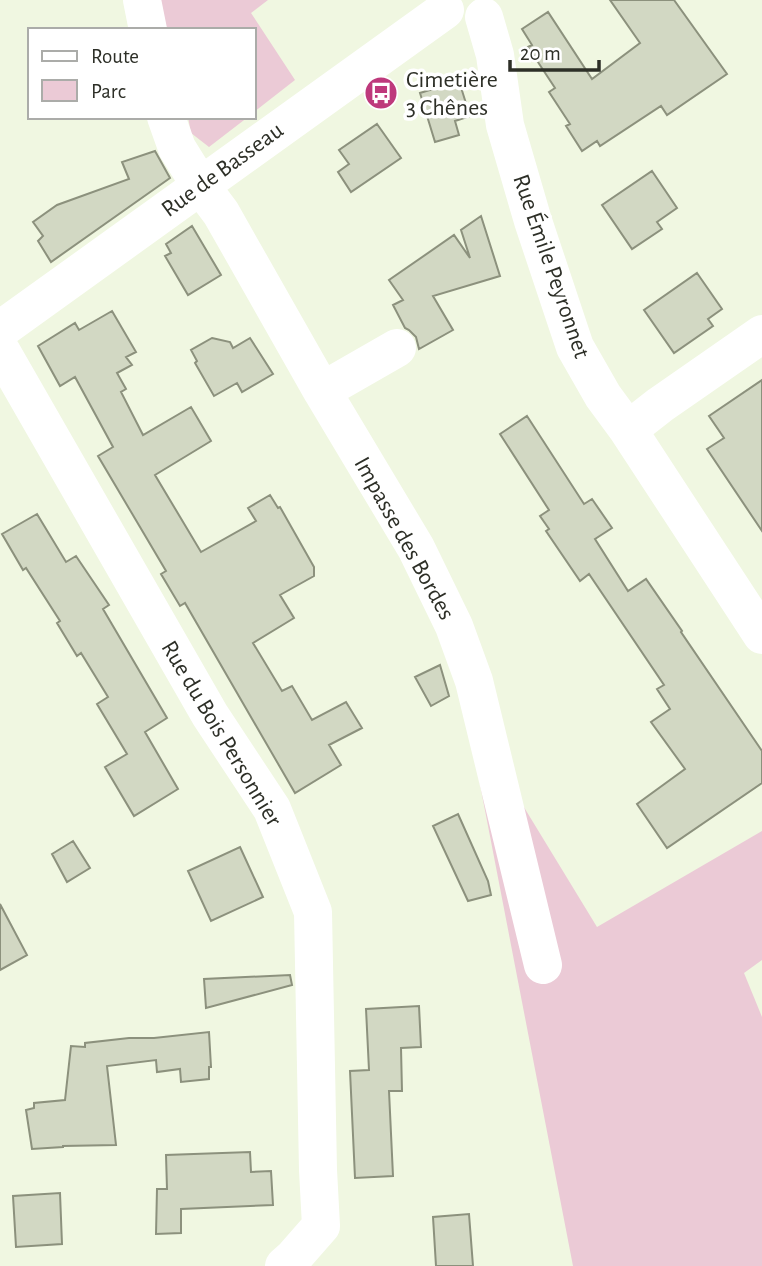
<svg xmlns="http://www.w3.org/2000/svg" width="762" height="1266" viewBox="0 0 762 1266" font-family="'Alegreya Sans',sans-serif">
  <style>
    .green { fill: #ebcad6 }
    .building { fill: #d2d8c3; stroke: #8c917d; stroke-width: 2 }
    .lines { fill: none; stroke-linecap: round; stroke-linejoin: round }
    .minor { stroke: #fff; stroke-width: 38 }
    .labels { text-anchor: middle; stroke-width: 7; stroke-linejoin: round; paint-order: stroke }
    .poi-label { font-size: 24px; fill: #2d2f27; stroke: #fff; text-anchor: start }
    .street-label { font-size: 24px; fill: #2d2f27; stroke: #fff }
  </style>
  <rect width="100%" height="100%" fill="#f0f7e1"/>
  <!-- green -->
  <path class="green" d="M160,0H268L251,13L295,80L254,112V30H167Z
    M188,117H248L209,147L191,133Z
    M466,712L597,927L762,831V960L744,973L762,1017V1266H573Z"/>
  <!-- building -->
  <path class="building" d="M610,0H674L727,74L667,115L661,106L600,146L597,141L582,151L566,126L570,124L549,92L555,88L528,47L532,45L522,29L548,12L592,79L640,43Z
    M459,81L470,116L455,121L459,135L435,142L420,93Z
    M377,124L401,158L351,192L338,172L349,164L339,150Z
    M155,151L170,178L51,262L38,241L43,236L33,222L57,205L129,179L122,162Z
    M652,171L677,208L657,222L662,229L632,249L602,205Z
    M481,216L500,276L433,296L453,330L419,349L416,337L409,330L405,328L393,305L403,300L389,280L454,235L470,258L461,230Z
    M192,226L221,275L188,295L165,256L171,253L166,244Z
    M697,273L722,309L708,319L713,326L674,353L644,310Z
    M112,311L136,352L126,357L132,365L117,373L126,389L121,392L143,435L191,407L211,441L155,475L201,552L256,521L248,508L270,495L278,508L280,507L314,567V576L280,595L294,618L253,643L282,691L292,686L312,720L346,702L362,728L329,745L341,765L295,793L185,603L180,606L161,574L166,571L98,456L113,447L75,377L60,386L38,346L75,323L79,330Z
    M212,338L230,342L233,348L250,338L273,374L242,392L237,383L214,396L195,363L197,361L191,350Z
    M762,380V531L707,449L724,438L709,416Z
    M527,416L584,504L592,499L612,528L595,539L628,591L646,579L682,631L681,632L762,751V783L667,848L637,804L685,769L651,722L670,709L657,689L664,685L589,574L580,581L546,531L549,529L540,516L549,510L500,434Z
    M37,514L66,562L76,556L109,605L103,609L167,718L145,732L178,789L134,816L105,767L127,754L97,704L108,697L81,653L77,656L57,623L60,621L26,568L23,570L2,534Z
    M440,665L449,696L431,706L415,677Z
    M458,814L488,881L491,895L468,901L433,826Z
    M73,841L90,868L67,882L52,854Z
    M240,847L263,897L211,921L188,871Z
    M0,904L27,955L0,970Z
    M290,975L292,985L206,1008L204,979Z
    M419,1006L421,1047L401,1048L402,1091H389L393,1176L355,1178L350,1071L369,1070L366,1009Z
    M209,1032L211,1067H209V1079L181,1082L180,1069L157,1072L156,1060L107,1066L116,1145L63,1146V1147L32,1149L26,1110L34,1108V1103L65,1100L71,1046L85,1047V1043L129,1038H154Z
    M250,1152L251,1172L271,1171L273,1205L181,1209V1233L156,1234L157,1189H167L166,1155Z
    M60,1193L62,1244L16,1247L13,1196Z
    M469,1214L473,1266H436L433,1217Z"/>
  <g class="lines">
    <!-- minor -->
    <path class="minor" d="M142,0L148,30
      M484,17L495,55L505,125L533,221L575,347L603,396L628,430L762,635
      M166,117L177,148L200,185L221,213L322,391L416,548L454,626L474,681L543,965
      M0,330L445,10
      M0,349L210,715L272,809L313,912L318,1170L321,1226L293,1258L284,1266
      M322,391L397,348
      M628,430L660,405L762,334"/>
  </g>
  <!-- icons -->
  <defs>
    <symbol id="bus-disc" viewBox="-11 -11 22 22"><circle r="9.5" fill="#be397c" stroke="#fff"/><path d="M-5-6H5V4H4V6H2V4H-2V6H-4V4H-5ZM-3.5-4V0h7V-4ZM-3.5 1.2v1.5H-2V1.2ZM2 1.2v1.5H3.5V1.2Z" fill="#fff"/></symbol>
  </defs>
  <g fill-rule="evenodd">
    <use href="#bus-disc" x="362" y="74" width="38" height="38"/>
  </g>
  <g class="labels">
    <!-- poi labels -->
    <g class="poi-label">
      <text x="406" y="87">Cimetière<tspan x="406" dy="28">3 Chênes</tspan></text>
    </g>
    <!-- street labels -->
    <g class="street-label">
      <text transform="translate(222 169) rotate(-36)" y="8">Rue de Basseau</text>
      <text transform="translate(552 266) rotate(71)" y="8">Rue Émile Peyronnet</text>
      <text transform="translate(405 538) rotate(61)" y="8">Impasse des Bordes</text>
      <text transform="translate(222 733) rotate(59)" y="8">Rue du Bois Personnier</text>
    </g>
  </g>
  <!-- legend -->
  <rect x="28" y="28" width="228" height="91" fill="#ffffff" stroke="#abaca9" stroke-width="2"/>
  <rect x="42" y="51" width="35" height="10" fill="#ffffff" stroke="#abaca9" stroke-width="2"/>
  <text x="91" y="63" font-size="21" fill="#2d2f27">Route</text>
  <rect x="42" y="80" width="35" height="21" fill="#ebcad6" stroke="#abaca9" stroke-width="2"/>
  <text x="91" y="98" font-size="21" fill="#2d2f27">Parc</text>
  <!-- scale -->
  <path d="M510 60v10h89v-10" fill="none" stroke="#2d2f27" stroke-width="3.5"/>
  <text x="520" y="60" font-size="21" fill="#2d2f27" stroke="#ffffff" stroke-width="5" paint-order="stroke">20 m</text>
</svg>
